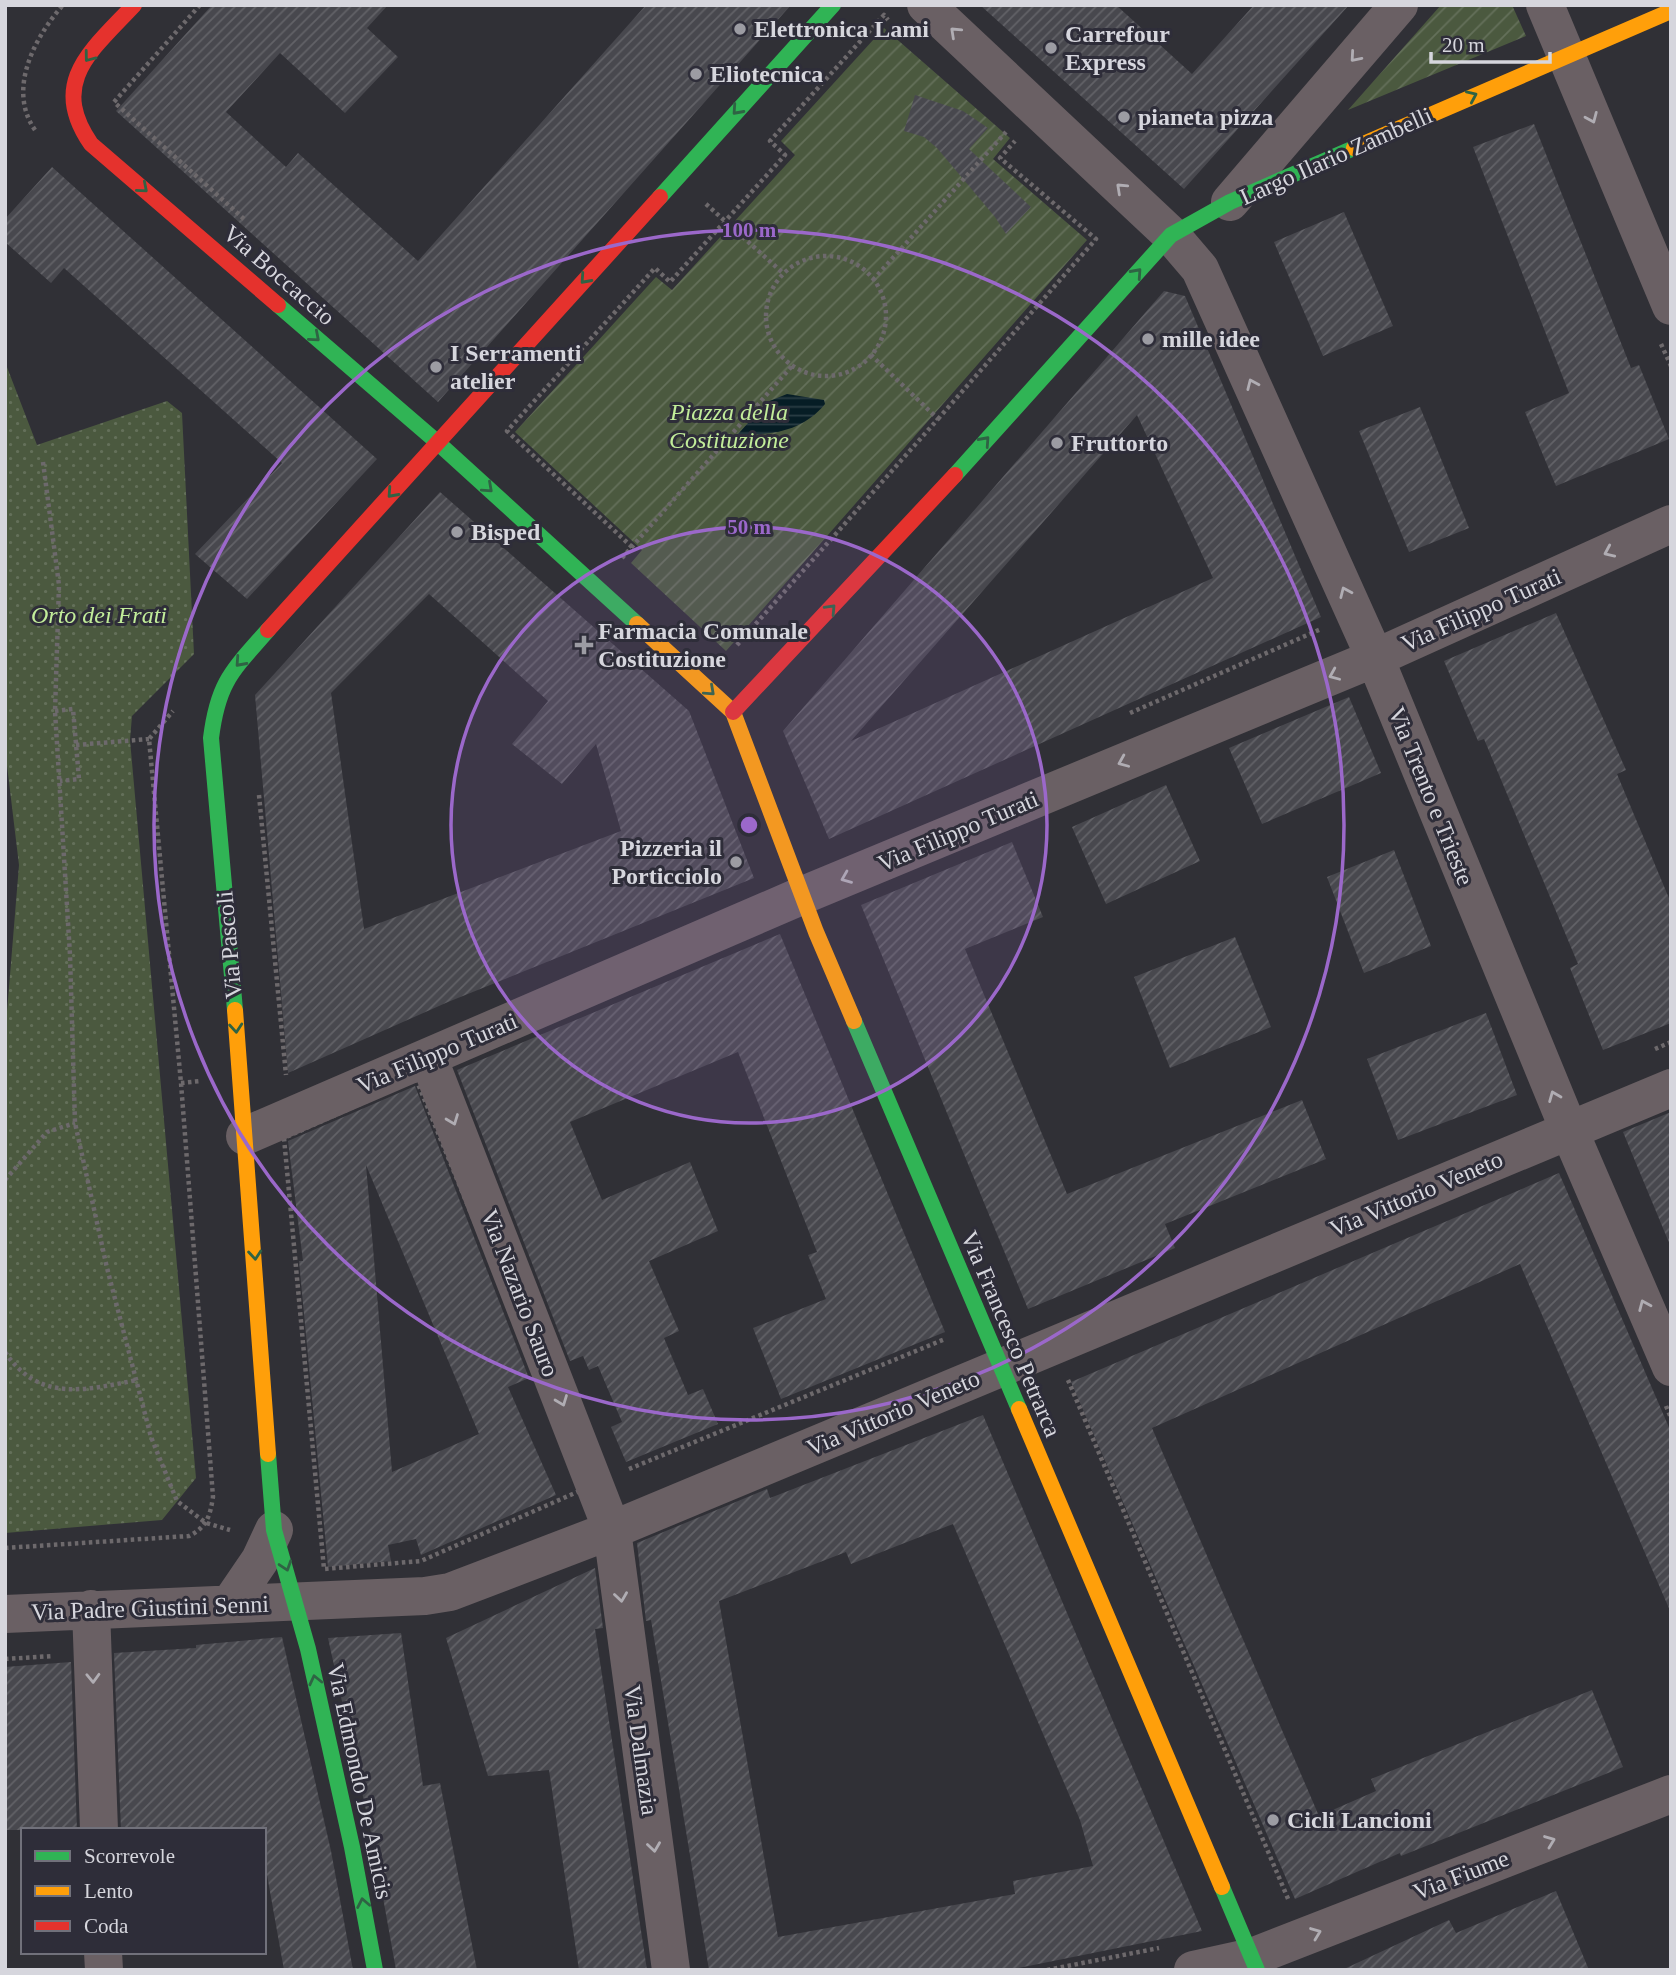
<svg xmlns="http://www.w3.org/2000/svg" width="1676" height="1975" viewBox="0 0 1676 1975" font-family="Georgia,serif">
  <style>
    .park { fill: url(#park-dots) }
    .garden { fill: url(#garden-furrows) }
    .water { fill: url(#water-rules) }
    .building { fill: url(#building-hatch); fill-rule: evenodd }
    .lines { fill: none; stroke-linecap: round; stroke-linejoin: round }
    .path { stroke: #6d696c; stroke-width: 4.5; stroke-dasharray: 3.5 3.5; stroke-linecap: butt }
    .street { stroke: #6a6064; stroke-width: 38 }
    .fast { stroke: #30b455; stroke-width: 16 }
    .slow { stroke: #ff9f0a; stroke-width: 16 }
    .jam { stroke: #e5322d; stroke-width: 16 }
    .oneway { stroke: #b0adb3 }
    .oneway2 { stroke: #2f6344 }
    .ring { fill: none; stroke: #9b68ca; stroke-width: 3.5 }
    .poi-dot { fill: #9c9ca3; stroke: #2e2d39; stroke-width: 2.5 }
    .labels { text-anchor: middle; stroke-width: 6; stroke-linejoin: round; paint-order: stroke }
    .poi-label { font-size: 24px; font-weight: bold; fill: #d6d6dd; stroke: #2e2d39; text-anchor: start }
    .street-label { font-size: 24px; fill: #d6d6dd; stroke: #2e2d39 }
    .park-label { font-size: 24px; font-style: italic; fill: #c2ed9a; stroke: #2e2d39 }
    .centre { fill: #9b68ca; stroke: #2e2d39; stroke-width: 3.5 }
    .ring-label { font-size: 21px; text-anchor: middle; font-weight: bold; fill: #9b68ca; stroke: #2e2d39; stroke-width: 6; stroke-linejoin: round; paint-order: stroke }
  </style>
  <defs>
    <pattern id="park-dots" width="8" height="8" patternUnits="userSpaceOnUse" patternTransform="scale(1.75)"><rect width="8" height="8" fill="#4b593f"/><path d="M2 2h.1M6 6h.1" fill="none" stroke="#64705a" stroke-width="1.8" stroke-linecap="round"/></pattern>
    <pattern id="garden-furrows" width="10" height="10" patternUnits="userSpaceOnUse" patternTransform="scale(1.75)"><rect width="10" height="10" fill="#4b593f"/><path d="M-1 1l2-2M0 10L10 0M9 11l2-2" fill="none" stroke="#64705a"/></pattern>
    <pattern id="water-rules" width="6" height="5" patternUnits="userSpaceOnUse" patternTransform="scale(1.75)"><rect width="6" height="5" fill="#061d25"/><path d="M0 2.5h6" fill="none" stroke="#2a3d44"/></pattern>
    <pattern id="building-hatch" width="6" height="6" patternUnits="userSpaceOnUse" patternTransform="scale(1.75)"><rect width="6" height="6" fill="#48484e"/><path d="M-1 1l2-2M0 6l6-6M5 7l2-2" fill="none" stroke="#626267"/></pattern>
  </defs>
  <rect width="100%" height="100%" fill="#303036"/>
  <!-- park -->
  <path class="park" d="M5,362L37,445L167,401L182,413L194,654L132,716L130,740L196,1478L162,1520L5,1533V1036L19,865L5,749Z"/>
  <!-- garden -->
  <path class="garden" d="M1441,5H1512L1526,36L1348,110Z
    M884,28L1010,138L993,159L1087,240L726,651L631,563L642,550L515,432L656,277L672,290L795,155L781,141Z"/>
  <!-- water -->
  <path class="water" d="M787,394L824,400L825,404C803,431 771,436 738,434L767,402Z"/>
  <!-- building -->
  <path class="building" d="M212,5H388L367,28L398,57L345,113L280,53L226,112L286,167L298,153L418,261L646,5H791L438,402L116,111Z
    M980,5H1116L1192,74L1254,5H1349L1184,189Z
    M915,95L963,111L988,128L969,149L1031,207L1006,234L995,217L937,148L924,137L904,131Z
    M1534,124L1631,368L1639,365L1669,439L1556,486L1525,412L1569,393L1473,147Z
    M52,167L377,459L247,599L195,554L282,463L64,268L51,283L5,242V219Z
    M1344,212L1393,326L1323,356L1274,242Z
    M1164,291L1185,296L1321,617L829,839L783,731ZM1137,415L1213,578L851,741Z
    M1420,407L1469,528L1409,552L1359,431Z
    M440,492L689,711L754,878L448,1002L288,1073L255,695ZM429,594L548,701L512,744L562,784L596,744L621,831L364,929L331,693Z
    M1556,613L1626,770L1617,774L1671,903V1023L1603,1050L1570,968L1578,964L1484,739L1478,741L1444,661Z
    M1349,697L1381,773L1262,824L1229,748Z
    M1166,785L1200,861L1106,904L1072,827Z
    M1012,842L1043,917L965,949L1067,1194L1302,1100L1326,1159L1165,1224L1175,1248L1028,1309L861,905Z
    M1394,850L1431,946L1364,973L1327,877Z
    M780,934L945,1332L781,1399L753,1328L826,1299L808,1255L817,1252L738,1052L570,1122L602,1200L690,1162L718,1231L649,1261L679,1331L664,1338L688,1395L703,1389L718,1424L626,1462L611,1427L622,1422L598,1366L589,1370L583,1356L570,1361L457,1070Z
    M1235,937L1271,1027L1170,1068L1134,977Z
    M1486,1013L1517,1095L1398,1140L1367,1059Z
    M415,1086L529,1378L508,1387L556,1495L421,1555L416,1539L388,1545L391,1561L328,1567L299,1261H303L288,1141ZM366,1165L479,1434L392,1472Z
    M1671,1112V1245H1670L1623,1132Z
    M1559,1173L1671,1432V1613L1520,1264L1152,1428L1319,1816L1376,1791L1371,1779L1592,1690L1623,1767L1401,1856L1400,1853L1295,1899L1071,1382Z
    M983,1415L1202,1931L1009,1970H709L651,1620L646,1621L637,1543L767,1489L770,1498ZM953,1524L1080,1820L1093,1866L1013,1881L1015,1894L778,1937L719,1601L846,1552L851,1564Z
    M595,1568L603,1628L595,1629L647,1970H579L549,1770L488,1776L446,1638Z
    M401,1633L423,1786L440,1783L477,1970H396L373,1842L328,1638Z
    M282,1637L331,1851L353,1970H284L264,1858V1830H121L114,1653L196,1648V1645Z
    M71,1662L77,1830H5V1667Z
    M1556,1891L1589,1970H1342L1449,1920L1456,1933Z"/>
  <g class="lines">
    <!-- path -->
    <path class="path" d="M200,5L114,102L244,219
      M35,130C7,90 34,38 63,5
      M706,204L784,274
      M766 316a60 60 0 1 1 120 0a60 60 0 1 1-120 0Z
      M873,280L1006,132
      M1661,344L1671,366
      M938,419L1096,239L1000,158L1015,141
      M43,462L59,585L55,711L70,955L75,1123L107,1268L151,1437L177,1501L206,1523L230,1530
      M632,547L507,431L655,268L670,282L785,155L770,141L884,15L888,20
      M622,558L792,366
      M737,645L938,419L871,355
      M55,711L73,709L79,779L60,781
      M1130,713L1321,629
      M76,745L149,739
      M259,795L286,1075
      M1655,1049L1671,1042
      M416,1079L584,1489L421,1561L324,1569L284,1138Z
      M181,1083L201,1081
      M5,1180L47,1132L75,1123
      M5,1352C39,1403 86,1390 137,1380
      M1068,1380L1289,1901
      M1666,1406L1671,1418
      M629,1469L945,1339
      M5,1548L189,1536C207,1527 210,1516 213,1497L181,1083L149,739L173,711
      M5,1659L53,1656
      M1047,1970L1159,1948"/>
    <!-- street -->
    <path class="street" d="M926,5L1171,235L1200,269L1375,658L1569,1130L1671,1367
      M1545,5L1671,306
      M1230,202L1399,5
      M428,1057L612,1530L671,1970
      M245,1136L801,896L1375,658L1671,524
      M230,1604L260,1560L274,1530
      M91,1609L99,1830
      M5,1614L425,1596L450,1592L612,1530L1671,1088
      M103,1952L104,1970
      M1193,1970L1252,1957L1671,1794"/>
    <!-- fast -->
    <path class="fast" d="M660,197L833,5
      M278,305L437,442L637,624
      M955,475L1171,235L1230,202L1354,148
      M235,1010L211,738C218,682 232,671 268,630
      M854,1021L1019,1409
      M268,1454L274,1530L308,1649L352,1847L375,1970
      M1222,1887L1257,1970"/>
    <!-- slow -->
    <path class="slow" d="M1354,148L1671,11
      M637,624L733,712L816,932L854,1021
      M235,1010L268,1454
      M1019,1409L1222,1887"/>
    <!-- jam -->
    <path class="jam" d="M134,5C92,50 48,82 91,144L278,305
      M268,630L660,197
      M733,712L955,475"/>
  </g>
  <!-- one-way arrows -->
  <defs><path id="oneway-chevron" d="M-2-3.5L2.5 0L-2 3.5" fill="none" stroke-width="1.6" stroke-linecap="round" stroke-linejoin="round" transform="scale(1.75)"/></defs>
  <g class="oneway">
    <use href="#oneway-chevron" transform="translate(955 32) rotate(-137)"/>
    <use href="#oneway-chevron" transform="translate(1355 57) rotate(131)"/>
    <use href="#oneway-chevron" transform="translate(1592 118) rotate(67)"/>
    <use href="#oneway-chevron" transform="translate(1121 188) rotate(-137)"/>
    <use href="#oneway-chevron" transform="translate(1252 384) rotate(-114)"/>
    <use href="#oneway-chevron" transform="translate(1609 552) rotate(156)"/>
    <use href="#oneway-chevron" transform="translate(1345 592) rotate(-114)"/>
    <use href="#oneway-chevron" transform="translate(1334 675) rotate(157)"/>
    <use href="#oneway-chevron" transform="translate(1123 762) rotate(157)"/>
    <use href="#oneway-chevron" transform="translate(846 878) rotate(158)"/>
    <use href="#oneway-chevron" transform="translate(1554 1096) rotate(-112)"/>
    <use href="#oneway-chevron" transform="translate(453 1120) rotate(69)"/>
    <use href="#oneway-chevron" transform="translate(1644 1305) rotate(-113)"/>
    <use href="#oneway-chevron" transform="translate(562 1401) rotate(69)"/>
    <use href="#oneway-chevron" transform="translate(621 1597) rotate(82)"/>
    <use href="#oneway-chevron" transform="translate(93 1678) rotate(88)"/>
    <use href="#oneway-chevron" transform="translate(1550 1841) rotate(-21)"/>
    <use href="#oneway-chevron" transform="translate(654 1847) rotate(82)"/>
    <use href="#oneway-chevron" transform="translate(1316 1933) rotate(-21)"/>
  </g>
  <g class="oneway2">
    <use href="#oneway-chevron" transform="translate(89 57) rotate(127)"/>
    <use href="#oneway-chevron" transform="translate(1472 96) rotate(-24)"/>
    <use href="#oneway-chevron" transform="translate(737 110) rotate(132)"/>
    <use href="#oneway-chevron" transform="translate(143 188) rotate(41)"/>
    <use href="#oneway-chevron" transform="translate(1137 273) rotate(-48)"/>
    <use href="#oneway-chevron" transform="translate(585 279) rotate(132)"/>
    <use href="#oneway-chevron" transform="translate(315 337) rotate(41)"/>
    <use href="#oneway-chevron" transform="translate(985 441) rotate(-48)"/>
    <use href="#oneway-chevron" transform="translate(488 488) rotate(42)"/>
    <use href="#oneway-chevron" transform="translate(392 493) rotate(132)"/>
    <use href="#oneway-chevron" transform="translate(831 609) rotate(-47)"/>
    <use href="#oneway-chevron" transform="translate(240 662) rotate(132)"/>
    <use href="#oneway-chevron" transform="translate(710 691) rotate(42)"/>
    <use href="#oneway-chevron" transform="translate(236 1028) rotate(85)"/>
    <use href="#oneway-chevron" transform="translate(255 1255) rotate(85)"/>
    <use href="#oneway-chevron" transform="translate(286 1566) rotate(72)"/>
    <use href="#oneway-chevron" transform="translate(315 1680) rotate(-103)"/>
    <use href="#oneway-chevron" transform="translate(363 1903) rotate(-101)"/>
  </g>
  <!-- distance rings -->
  <circle cx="749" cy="825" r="298" fill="#9b68ca" fill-opacity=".12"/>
  <g class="ring">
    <circle cx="749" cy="825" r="298"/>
    <circle cx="749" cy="825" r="595"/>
  </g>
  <!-- markers -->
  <g class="poi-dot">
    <circle cx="740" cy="29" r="7"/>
    <circle cx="1051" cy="48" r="7"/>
    <circle cx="696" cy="74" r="7"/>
    <circle cx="1124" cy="117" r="7"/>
    <circle cx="1148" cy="339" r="7"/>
    <circle cx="436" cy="367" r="7"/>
    <circle cx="1057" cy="443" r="7"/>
    <circle cx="457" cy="532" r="7"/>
    <path d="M580.5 634.5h7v7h7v7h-7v7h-7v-7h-7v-7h7z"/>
    <circle cx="736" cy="862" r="7"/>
    <circle cx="1273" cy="1820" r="7"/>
  </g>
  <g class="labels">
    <!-- poi labels -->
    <g class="poi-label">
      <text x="754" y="37">Elettronica Lami</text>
      <text x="1065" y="42">Carrefour<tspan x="1065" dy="28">Express</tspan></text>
      <text x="710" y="82">Eliotecnica</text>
      <text x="1138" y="125">pianeta pizza</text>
      <text x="1162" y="347">mille idee</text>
      <text x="450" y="361">I Serramenti<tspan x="450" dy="28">atelier</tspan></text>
      <text x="1071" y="451">Fruttorto</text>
      <text x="471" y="540">Bisped</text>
      <text x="598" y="639">Farmacia Comunale<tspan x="598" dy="28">Costituzione</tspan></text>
      <text x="722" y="856" text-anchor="end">Pizzeria il<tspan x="722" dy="28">Porticciolo</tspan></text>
      <text x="1287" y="1828">Cicli Lancioni</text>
    </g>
    <!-- street labels -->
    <g class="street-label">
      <text transform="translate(1336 156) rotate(-24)" y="8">Largo Ilario Zambelli</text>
      <text transform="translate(279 275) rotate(41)" y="8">Via Boccaccio</text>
      <text transform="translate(1481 610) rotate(-24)" y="8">Via Filippo Turati</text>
      <text transform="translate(1431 796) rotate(68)" y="8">Via Trento e Trieste</text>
      <text transform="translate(958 831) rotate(-23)" y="8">Via Filippo Turati</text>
      <text transform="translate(229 945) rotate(-95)" y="8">Via Pascoli</text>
      <text transform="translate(437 1053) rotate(-23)" y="8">Via Filippo Turati</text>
      <text transform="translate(1416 1194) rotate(-23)" y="8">Via Vittorio Veneto</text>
      <text transform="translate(520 1293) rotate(69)" y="8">Via Nazario Sauro</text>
      <text transform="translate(1011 1334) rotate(67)" y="8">Via Francesco Petrarca</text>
      <text transform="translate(893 1413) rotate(-23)" y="8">Via Vittorio Veneto</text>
      <text transform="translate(150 1608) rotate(-2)" y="8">Via Padre Giustini Senni</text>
      <text transform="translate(641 1750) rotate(82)" y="8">Via Dalmazia</text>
      <text transform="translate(360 1781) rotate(78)" y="8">Via Edmondo De Amicis</text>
      <text transform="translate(1461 1875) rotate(-21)" y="8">Via Fiume</text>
    </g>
    <!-- park labels -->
    <g class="park-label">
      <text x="729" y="420">Piazza della<tspan x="729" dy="28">Costituzione</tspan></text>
      <text x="99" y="623">Orto dei Frati</text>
    </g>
  </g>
  <circle cx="749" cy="825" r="10" class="centre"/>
  <g class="ring-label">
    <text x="749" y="237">100 m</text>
    <text x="749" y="534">50 m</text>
  </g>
  <!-- border -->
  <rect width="1676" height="1975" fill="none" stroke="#d6d6dd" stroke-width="14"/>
  <!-- legend -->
  <rect x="21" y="1828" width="245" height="126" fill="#2e2d39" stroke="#71717b" stroke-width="2"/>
  <rect x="35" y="1851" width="35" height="10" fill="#30b455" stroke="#71717b" stroke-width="2"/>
  <text x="84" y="1863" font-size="21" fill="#d6d6dd">Scorrevole</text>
  <rect x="35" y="1886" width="35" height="10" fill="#ff9f0a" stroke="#71717b" stroke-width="2"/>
  <text x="84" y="1898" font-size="21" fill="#d6d6dd">Lento</text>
  <rect x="35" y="1921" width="35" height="10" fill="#e5322d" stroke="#71717b" stroke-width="2"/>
  <text x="84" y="1933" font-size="21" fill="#d6d6dd">Coda</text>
  <!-- scale -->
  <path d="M1431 52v10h119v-10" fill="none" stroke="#d6d6dd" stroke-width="3.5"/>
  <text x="1442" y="52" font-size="21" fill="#d6d6dd" stroke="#2e2d39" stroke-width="5" paint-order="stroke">20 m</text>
</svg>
